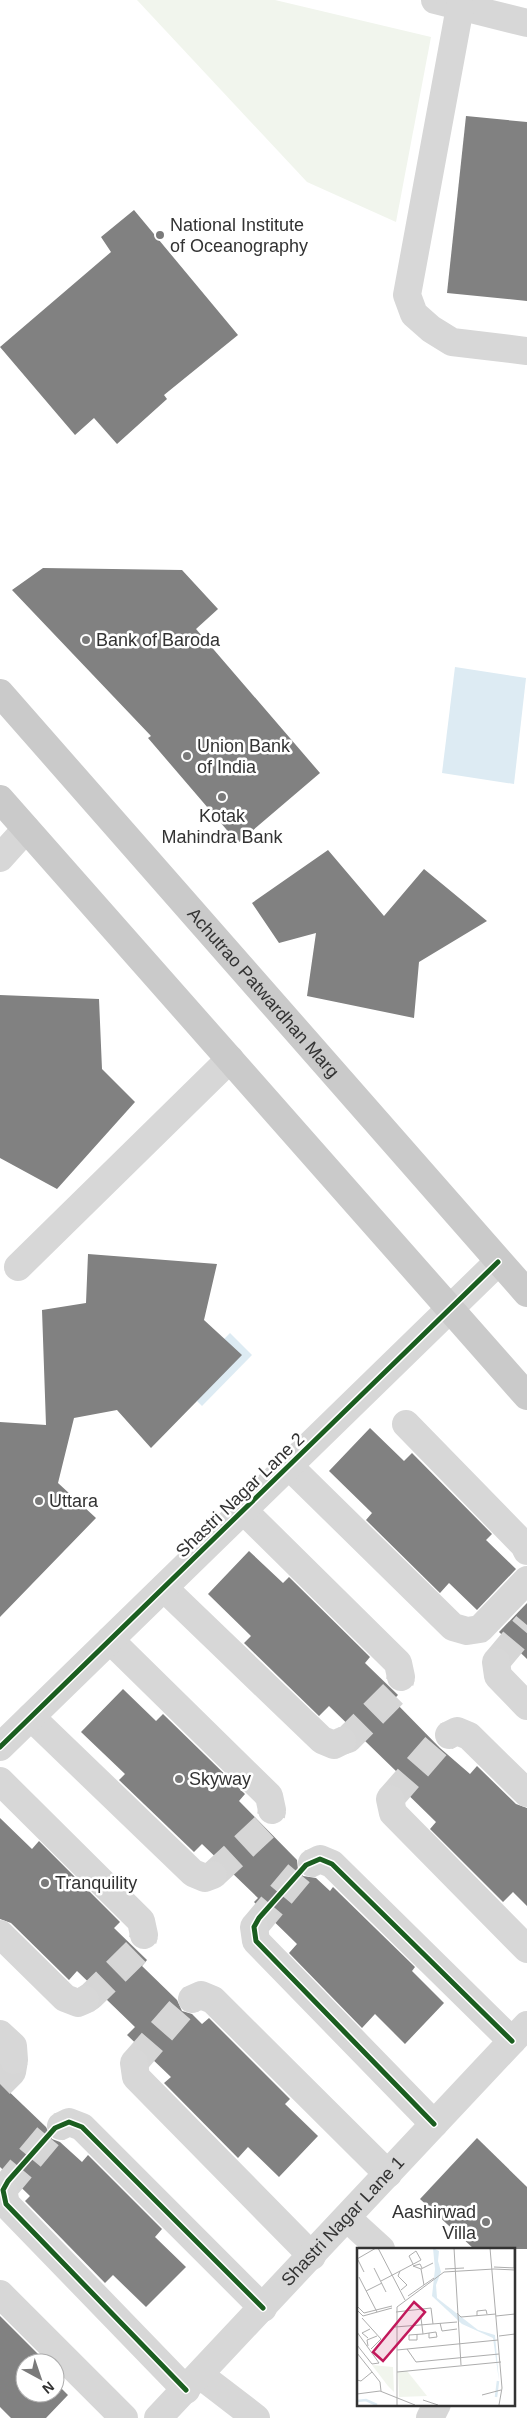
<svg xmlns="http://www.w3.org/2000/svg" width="527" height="2418" font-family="Arial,sans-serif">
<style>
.green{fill:#f1f5ed}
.water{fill:#ddebf3}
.building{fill:#818181}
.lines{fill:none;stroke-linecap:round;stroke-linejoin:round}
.minor-tunnel{stroke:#d6d6d6;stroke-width:28;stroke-dasharray:28 14;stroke-linecap:butt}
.minor{stroke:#d7d7d7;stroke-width:28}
.major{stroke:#cacaca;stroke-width:28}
.cycleway-casing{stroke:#fff;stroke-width:8}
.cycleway{stroke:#1b5e20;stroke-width:5}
.poi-dot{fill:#7a7a7a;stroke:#fff;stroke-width:2}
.labels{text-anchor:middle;stroke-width:5;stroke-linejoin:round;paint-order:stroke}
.poi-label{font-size:18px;fill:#333;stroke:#fff;text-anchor:start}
.street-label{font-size:18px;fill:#333;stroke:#fff}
.inset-river{fill:none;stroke:#ddebf3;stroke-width:2.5}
.inset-road{fill:none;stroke:#adadad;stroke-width:1}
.view{fill:#c2185b;fill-opacity:0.15;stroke:#c2185b;stroke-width:2.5}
.inset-edge{fill:none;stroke:#333;stroke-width:2.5}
</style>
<rect width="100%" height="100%" fill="#fff"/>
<polygon class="green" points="137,0 275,0 431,37 396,222 307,182"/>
<g class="water">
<polygon points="455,667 526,678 514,784 442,773"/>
<polygon points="230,1333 252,1355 202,1406 180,1384"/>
</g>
<g class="building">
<polygon points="466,116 527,122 527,301 447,293"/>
<polygon points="134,210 238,335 164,395 167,399 117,444 94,418 75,435 0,347 111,252 101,237"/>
<polygon points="43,568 182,570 218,609 196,629 320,773 238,843 148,738 151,736 12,590"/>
<polygon points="328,850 384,916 424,869 487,921 419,962 414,1018 307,996 316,933 279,943 252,903"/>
<polygon points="0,995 99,999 102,1069 135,1102 57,1189 0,1158"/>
<polygon points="88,1254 217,1264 204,1320 242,1355 151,1448 117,1410 74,1418 58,1483 96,1518 0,1617 0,1422 46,1425 42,1310 86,1303"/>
<polygon points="370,1428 404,1461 412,1453 492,1534 486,1540 516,1569 477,1610 449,1583 440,1593 366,1520 372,1513 329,1471"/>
<polygon points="249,1551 283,1583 289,1577 370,1657 365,1663 398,1695 393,1700 440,1748 470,1774 477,1766 516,1804 527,1808 527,1906 513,1892 503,1902 430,1829 436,1822 393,1780 399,1774 329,1706 319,1716 244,1643 251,1636 208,1594"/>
<polygon points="527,1603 527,1659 499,1632"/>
<polygon points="123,1689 156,1721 163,1714 245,1794 239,1801 297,1860 298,1870 303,1876 316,1878 330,1891 333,1887 415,1967 412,1971 444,2003 405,2044 375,2014 362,2028 289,1953 297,1944 254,1902 258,1898 202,1844 194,1852 119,1780 125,1774 81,1732"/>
<polygon points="0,1818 32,1849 39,1841 120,1922 114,1928 147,1960 142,1966 177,2000 182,2011 192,2014 202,2024 209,2018 290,2099 285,2104 318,2136 279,2177 248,2147 238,2158 164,2083 171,2077 127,2035 135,2027 77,1971 69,1980 11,1923 0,1919"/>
<polygon points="0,2083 46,2127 52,2139 60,2142 82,2162 88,2155 162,2229 155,2237 186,2267 146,2307 113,2275 105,2283 25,2201 30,2196 0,2167"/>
<polygon points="477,2138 527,2187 527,2249 474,2249 420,2199"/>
<polygon points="0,2316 41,2357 35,2363 25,2363 25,2393 55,2393 55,2382 68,2395 46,2418 11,2418 0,2407"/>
</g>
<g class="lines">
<g class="minor-tunnel">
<polyline points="496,1662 527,1625"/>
<polyline points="342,1741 348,1739 398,1689 401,1677"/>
<polyline points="390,1799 443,1738 449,1735"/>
<polyline points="213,1875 270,1822 272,1810"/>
<polyline points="254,1927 306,1865 312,1863"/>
<polyline points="85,2000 91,1996 141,1947 144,1935"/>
<polyline points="134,2063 187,2002 192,1999"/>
<polyline points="0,2084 12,2072 14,2060"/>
<polyline points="3,2190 55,2128 61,2126"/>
</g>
<g class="minor">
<polyline points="435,0 527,23"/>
<polyline points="460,7 407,295 414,314 431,329 452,342 527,351"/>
<polyline points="0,858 26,829"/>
<polyline points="18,1267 230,1059"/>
<polyline points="406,1424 524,1545 527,1551"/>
<polyline points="289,1466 453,1627 467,1631 480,1629 527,1580"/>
<polyline points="243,1510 398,1663 401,1677"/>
<polyline points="164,1588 322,1740 334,1745 342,1741"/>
<polyline points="110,1640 269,1796 272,1810"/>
<polyline points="496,1662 498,1676 527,1706"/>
<polyline points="31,1717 193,1873 205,1878 213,1875"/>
<polyline points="449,1735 457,1731 469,1736 527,1793"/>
<polyline points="0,1747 498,1262"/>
<polyline points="0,1781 141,1921 144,1935"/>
<polyline points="390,1799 393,1813 527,1949"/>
<polyline points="312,1863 320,1859 332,1864 512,2041"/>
<polyline points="254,1927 256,1941 434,2124"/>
<polyline points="0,1934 65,1998 78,2003 85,2000"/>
<polyline points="192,1999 201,1995 213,2000 388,2174"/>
<polyline points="0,2034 13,2046 14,2060"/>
<polyline points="134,2063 136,2077 312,2256"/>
<polyline points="61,2126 69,2122 82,2127 263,2308"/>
<polyline points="3,2190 6,2204 186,2390"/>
<polyline points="347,2218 381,2249"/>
<polyline points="0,2294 124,2418"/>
<polyline points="200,2375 256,2418"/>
<path id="s1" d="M158 2418 527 2025"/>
<polyline points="430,2418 437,2404"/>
</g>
<g class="major">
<path id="s2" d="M0 693 527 1293"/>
<polyline points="0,799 527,1396"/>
</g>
<g class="cycleway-casing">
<g id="cycleway">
<polyline points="0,1747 498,1262"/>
<polyline points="434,2124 256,1941 254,1927 259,1918 306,1865 320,1859 332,1864 512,2041"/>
<polyline points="186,2390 6,2204 3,2190 8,2181 55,2128 69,2122 82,2127 263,2308"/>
</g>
</g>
<use href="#cycleway" class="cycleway"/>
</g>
<g class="poi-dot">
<circle cx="160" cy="235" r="5"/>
<circle cx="86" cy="640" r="5"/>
<circle cx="187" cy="756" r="5"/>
<circle cx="222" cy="797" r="5"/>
<circle cx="39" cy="1501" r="5"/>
<circle cx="179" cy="1779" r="5"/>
<circle cx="45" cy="1883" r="5"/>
<circle cx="486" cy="2222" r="5"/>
</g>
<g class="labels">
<g class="poi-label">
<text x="170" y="231">National Institute<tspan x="170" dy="21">of Oceanography</tspan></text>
<text x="96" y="646">Bank of Baroda</text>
<text x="197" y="752">Union Bank<tspan x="197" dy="21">of India</tspan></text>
<text x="222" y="822" text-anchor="middle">Kotak<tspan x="222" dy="21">Mahindra Bank</tspan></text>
<text x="49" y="1507">Uttara</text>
<text x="189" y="1785">Skyway</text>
<text x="55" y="1889">Tranquility</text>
<text x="476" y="2218" text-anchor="end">Aashirwad<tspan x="476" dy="21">Villa</tspan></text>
</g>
<g class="street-label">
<text dy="6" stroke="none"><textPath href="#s2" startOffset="399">Achutrao Patwardhan Marg</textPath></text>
<text transform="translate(240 1495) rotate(-44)" y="6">Shastri Nagar Lane 2</text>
<text dy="6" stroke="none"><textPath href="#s1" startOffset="270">Shastri Nagar Lane 1</textPath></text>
</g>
</g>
<g transform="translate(357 2248)">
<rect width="158" height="158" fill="#fff"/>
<path d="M15 117 36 119 37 144 31 138ZM50 123 70 148 42 149 41 124Z" fill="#f1f5ed"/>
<path d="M76 0 82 3 81 13 84 24 79 37 80 50 121 82 138 87 142 133 136 90 105 76 75 48 78 21Z" fill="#ddebf3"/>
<path class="inset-river" d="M139 149 141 133M0 153 9 152 20 157"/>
<path class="inset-road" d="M21 0 48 52M97 0 104 117M133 0 145 140 142 157M157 0V20M0 10 7 24M0 11 19 0M137 19 158 20M17 20 29 44M64 21 56 18 63 16 65 20M88 21 107 20M137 21 158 22M43 23 41 28 50 37 44 42M2 29 20 64M24 33 45 22 64 12 59 3 52 8 56 16M67 37 64 21 76 15M9 43 25 35M51 48 77 30M0 58 7 65 35 58M0 62 6 68 35 60M39 64 74 60 76 76M100 65 104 69 139 66M120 68V63L129 62 130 66M139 68 158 66M5 70 24 91 14 101M64 70 66 86M83 75 85 83 100 81M38 79 100 74M0 84 22 115 15 116 0 97M60 86V92H52V87L66 86 72 85 79 84 80 89 72 90V85M142 88 158 86M11 90 5 85 13 81M11 98 10 92 20 88M50 101 59 114 142 106M40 102 141 92M0 105 23 134 24 143M40 124 144 114M0 132 4 133 15 124M0 146 23 143 58 157M125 147 144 142M66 152 81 157M40 157V59L87 24 137 21"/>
<path class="view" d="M57 54 68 64 26 113 16 104Z"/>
<rect width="158" height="158" class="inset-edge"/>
</g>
<g transform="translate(40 2378) rotate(140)"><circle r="24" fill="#ffffff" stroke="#adadad"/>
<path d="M0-4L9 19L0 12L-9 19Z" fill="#7a7a7a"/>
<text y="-8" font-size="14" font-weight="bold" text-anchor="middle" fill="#333333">N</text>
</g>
</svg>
